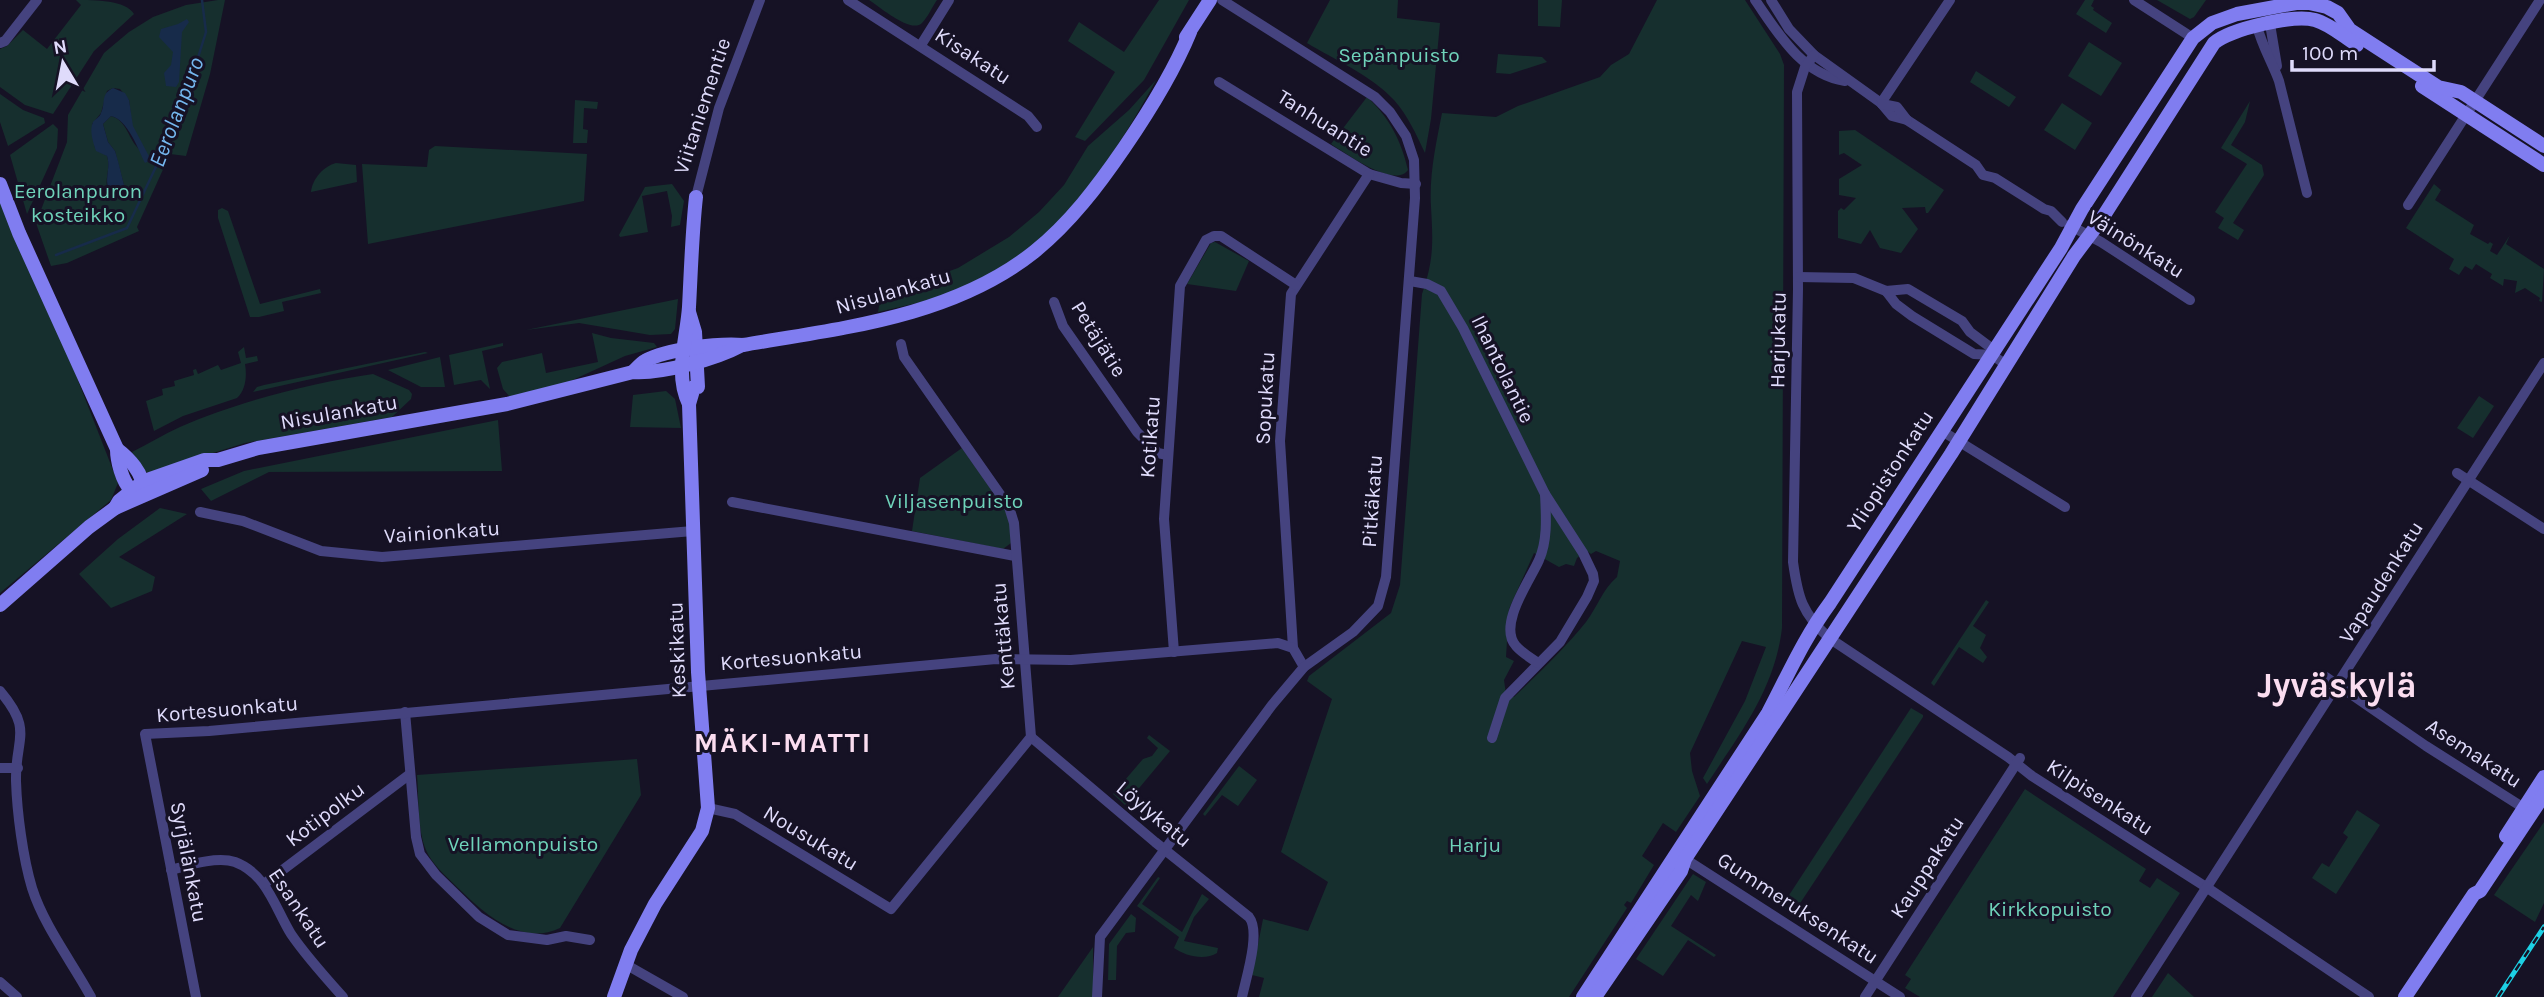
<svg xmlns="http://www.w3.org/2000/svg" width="2544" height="997" font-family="Karla,sans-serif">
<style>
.green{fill:#162f2e;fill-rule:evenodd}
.water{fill:#172b4a}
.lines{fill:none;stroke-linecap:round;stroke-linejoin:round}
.stream{stroke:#172b4a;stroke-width:2.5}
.street{stroke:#45437f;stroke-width:10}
.secondary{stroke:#807df0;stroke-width:14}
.rail-casing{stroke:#1dd1e5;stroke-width:5}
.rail{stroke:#161225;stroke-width:2.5;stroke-dasharray:8;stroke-linecap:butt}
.labels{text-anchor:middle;stroke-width:6;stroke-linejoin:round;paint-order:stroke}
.park-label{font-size:21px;fill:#6fd3ba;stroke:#161225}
.street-label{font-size:21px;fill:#dfdbfb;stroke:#161225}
.water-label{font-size:23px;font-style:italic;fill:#75b7ef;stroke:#161225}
.district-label{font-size:28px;font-weight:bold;letter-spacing:2px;fill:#fbddf0;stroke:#161225}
.town-label{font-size:35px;font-weight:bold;fill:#fbddf0;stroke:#161225}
</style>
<rect width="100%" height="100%" fill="#161225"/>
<g class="green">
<path d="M76 0C95 0 126 0 134 14L94 51 53 114 25 105 0 87V49L7 46 23 30 47 49 81 5Z"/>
<path d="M218 0H225L210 74 186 156 170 154 137 227 139 231 67 263 51 266 36 223 67 142 68 115 104 53 129 32 153 17 186 5ZM113 88 120 89 129 100 132 126 150 160C146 156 141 152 137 147 128 137 126 120 111 116L103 124 108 142 115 151 124 185 107 188C105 176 111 168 107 156L95 148 92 124 101 113 107 91Z"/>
<path d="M869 0H937C932 7 928 17 922 23 911 34 880 7 869 0Z"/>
<polygon points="1159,0 1189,0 1144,80 1085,141 1075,137 1115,72 1068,41 1079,22 1124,52"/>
<path d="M1330 0H1398L1397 18 1440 23 1431 119 1425 153C1416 134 1408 116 1394 100 1371 75 1335 60 1307 43Z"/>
<polygon points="1538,0 1562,0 1560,27 1538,26"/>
<path d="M1657 0H1745L1780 54 1784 65 1782 628C1775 689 1739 735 1707 784L1703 778 1745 701 1766 647 1742 641 1690 753 1692 771 1700 796 1676 832 1663 823 1642 856 1654 865 1631 903 1627 901 1624 905 1627 908 1569 997H1259L1264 978 1252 975 1263 919 1308 931 1328 882 1281 852 1332 699 1307 681 1309 676 1391 613 1400 585 1422 294C1434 259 1433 243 1431 207 1429 175 1436 144 1442 113L1496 117 1518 106 1600 77 1611 65 1629 54ZM1587 551 1591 554 1596 551 1620 561 1617 577C1602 590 1598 606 1586 622 1564 649 1539 673 1514 697L1506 694 1504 680 1514 661 1506 657 1509 609 1534 553 1559 567 1566 564 1574 566 1577 558Z"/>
<polygon points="2085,0 2094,0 2091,6 2094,8 2093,10 2112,23 2106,33 2076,14"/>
<polygon points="2157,0 2206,0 2194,17 2190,19"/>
<polygon points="2089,42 2122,63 2101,96 2068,76"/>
<polygon points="1498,54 1542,57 1547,62 1510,74 1496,73"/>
<polygon points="1976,71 2016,97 2009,107 1970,82"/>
<path d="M1156 80C1127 134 1091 190 1047 233 1022 257 987 277 956 291 931 301 904 306 878 312L880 300 896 290 958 268 1009 237 1039 212 1064 185 1088 146 1129 110Z"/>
<polygon points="0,94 23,110 44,118 45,123 8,146 0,122"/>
<path d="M1367 97C1389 117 1401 140 1408 170 1395 189 1347 154 1331 144Z"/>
<polygon points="575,100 598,102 597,109 584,108 583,129 588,130 587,143 573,143"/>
<polygon points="2250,101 2245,122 2231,145 2262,165 2264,175 2233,223 2244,230 2238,240 2218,228 2224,218 2215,212 2247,164 2221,148"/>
<polygon points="2062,103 2092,123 2075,150 2044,130"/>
<polygon points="53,124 58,129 57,148 27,214 10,155"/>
<polygon points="1855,130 1944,190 1928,213 1926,213 1925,207 1902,208 1918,229 1901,253 1880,248 1870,230 1861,244 1838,238 1838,211 1841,208 1844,210 1856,198 1839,195 1839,179 1862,165 1844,153 1839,155 1839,131"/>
<polygon points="435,146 587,154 584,201 368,244 362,164 427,167 429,150"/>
<path d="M336 163 356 165 357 182 311 192C312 179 324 166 336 163Z"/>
<polygon points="672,184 684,201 680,225 671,227 672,216 667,191 642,196 648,232 620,237 619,235 645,187"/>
<polygon points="2434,184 2441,190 2435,200 2474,225 2470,234 2488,244 2490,242 2493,244 2490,251 2497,255 2510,235 2506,244 2544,269 2542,302 2539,301 2540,298 2525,288 2515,293 2517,281 2504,279 2503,286 2490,278 2492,274 2476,264 2472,270 2465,266 2459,275 2449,269 2454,259 2406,228"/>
<polygon points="0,202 65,347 118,483 111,500 0,593"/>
<polygon points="222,208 228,211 260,304 320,289 321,293 282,302 284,311 259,317 250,317 218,218 218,210"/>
<polygon points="1215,242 1249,261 1236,291 1187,284 1211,243"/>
<polygon points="678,299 675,329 671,334 650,335 579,323 526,330"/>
<polygon points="592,333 611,338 654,343 657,347 625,356 564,384 510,397 503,389 497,368 502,362 542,353 546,373 598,362"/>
<polygon points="503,343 503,346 482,351 490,389 481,380 454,385 449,355"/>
<path d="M244 347 246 358 257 356 258 361 245 364C247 375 246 390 237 398L183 416 154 431 146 401 163 395 162 389 175 386 174 381 194 375 193 370 196 369 198 374 218 365 221 370 241 363 238 352Z"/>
<polygon points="425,352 428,353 253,392 257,387 264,385"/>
<polygon points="440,357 445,387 421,387 388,370"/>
<path d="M373 374 409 390 412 394 411 399 392 417 245 443 149 473 143 471 132 452C148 444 164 434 180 427 237 402 311 383 373 374Z"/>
<polygon points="666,391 675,399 681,428 630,427 633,395"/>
<polygon points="2479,396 2494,406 2473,438 2457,428"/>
<polygon points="498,420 502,471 269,472 211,501 201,489 244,471"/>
<polygon points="962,448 1005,509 1010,524 1011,543 1003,549 912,531 920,478"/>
<polygon points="160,508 187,514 119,557 155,577 152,591 111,608 79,574 118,539"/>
<polygon points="1986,600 1989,602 1973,626 1986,635 1980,648 1987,657 1983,663 1959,647 1934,686 1931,683"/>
<polygon points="1911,708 1923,715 1923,717 1793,914 1782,906"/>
<polygon points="1149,735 1170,751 1125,805 1113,794 1143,759 1152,756 1158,748 1147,738"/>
<path d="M637 759 641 795 560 928C520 947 484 913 457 887 446 876 432 864 426 850 417 828 419 798 417 775Z"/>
<polygon points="1239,766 1257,780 1238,806 1222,795 1205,816 1203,814"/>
<polygon points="2025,789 2146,869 2139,881 2150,888 2157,878 2180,893 2113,997 1920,997 1905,988 1911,979 1905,975"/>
<polygon points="2357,810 2380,825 2336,894 2312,878 2322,863 2329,867 2348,837 2343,833"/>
<polygon points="2544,822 2544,903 2535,922 2494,895"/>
<polygon points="1693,874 1706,882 1698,901 1691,895 1671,926 1716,955 1714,957 1688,940 1663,976 1636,959"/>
<path d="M1158 877 1160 878 1142 904 1182 932 1202 894 1209 899 1194 917 1184 941 1218 948 1217 953C1205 961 1185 956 1174 948L1179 937 1137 906Z"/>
<polygon points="1131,914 1136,918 1135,932 1126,933 1117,946 1116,980 1108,980 1109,944"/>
<polygon points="1093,947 1093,997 1058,997"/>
<polygon points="2168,973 2194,997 2152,997"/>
</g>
<g class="water">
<polygon points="187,19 189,22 182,32 179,82 176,87 166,86 164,73 171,65 173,52 159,37 161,29 178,24"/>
<path d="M113 88 125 93 129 100 133 126 151 160 145 163C138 149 128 120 111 116L103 124 108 142 115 151 118 161 124 185 123 190 115 196C100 184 112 171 107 156L96 151C93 142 89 130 93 122 95 119 100 117 101 113 106 103 100 94 113 88Z"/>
</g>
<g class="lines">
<polyline class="stream" points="56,255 127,228 179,118 206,32 202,0"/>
<g class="street">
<polyline points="848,0 1028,116 1037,127"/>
<path d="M1755 0C1778 33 1801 74 1845 81"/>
<polyline points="1771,0 1789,29 1814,55 1881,103 1892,116 1907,120 1976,165 1983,175 1995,178 2044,209 2051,211 2062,222"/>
<polyline points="2134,0 2193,38"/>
<polyline points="2270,24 2277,66"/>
<path d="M2257 26C2262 46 2272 62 2279 81L2307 193"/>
<polyline points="0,43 5,41 37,0"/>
<polyline points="921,45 949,0"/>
<path d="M1814 55 1805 67 1797 92 1798 289 1793 562C1798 598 1802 613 1829 638L2008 757 2032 776 2206 887 2369 997"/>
<polyline points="1219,82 1369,174 1401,183 1416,184"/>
<polyline points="1881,103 1950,0"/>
<polyline points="1882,104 1897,107 1907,120"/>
<polyline points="696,197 719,108 760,0"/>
<polyline points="2408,205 2540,0"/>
<polyline points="2069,225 2101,242 2190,300"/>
<polyline points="1798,277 1854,278 1886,291 1908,289 1962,321 1970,332 1990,347 1992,355"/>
<polyline points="1410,281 1427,284 1441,291 1463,328 1545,494 1583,553 1593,574 1594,581 1587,597 1560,642 1505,698 1492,738"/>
<polyline points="1886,291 1896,304 1912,316 1974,354 1992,355 2005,364"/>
<polyline points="1054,302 1063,326 1137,432 1158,453 1167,455"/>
<polyline points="1942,431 2065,507"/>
<polyline points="2457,473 2544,529"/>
<polyline points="732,502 1015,556"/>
<polyline points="200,512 243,521 321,551 382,557 693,531"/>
<polyline points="1293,648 1280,441 1291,294 1369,174"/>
<polyline points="1174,652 1164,519 1180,286 1206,240 1214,236 1221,236 1296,285"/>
<path d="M1538 663C1531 658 1522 653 1516 646 1497 625 1531 579 1539 560 1548 540 1546 515 1545 494"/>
<polyline points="2326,677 2426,746 2527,810"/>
<path d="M0 691C34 731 15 738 16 781 17 813 23 858 32 888 44 926 72 962 91 997"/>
<polyline points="405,712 416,837 420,854 436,875 479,917 508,935 547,940 566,936 590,940"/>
<path d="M1031 737 1155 842 1249 917C1261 932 1246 978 1242 997"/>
<polyline points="0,768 18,768"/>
<polyline points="708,808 735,814 891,909 1031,737 1014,523 1009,507 904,357 901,344"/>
<polyline points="1682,857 1900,997"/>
<path d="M171 870C189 865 217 856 235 862 267 874 275 908 291 934 306 956 325 977 343 997"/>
<polyline points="264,884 410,774"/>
<polyline points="625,964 683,997"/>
<polyline points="0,982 17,997"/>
<polyline points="196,997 145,734 209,731 996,659 1071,660 1278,643 1293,648 1304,667"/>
<polyline points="1097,997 1100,937 1272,705 1304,667 1353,632 1378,606 1386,577 1415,198 1414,160 1406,136 1390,112 1375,97 1222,0"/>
<polyline points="1865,997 2020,758"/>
<polyline points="2136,997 2544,363"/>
</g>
<g class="secondary">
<polyline points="1186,37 1210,0"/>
<polyline points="2422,86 2544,165"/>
<path d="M0 184 19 233 117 449C117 461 122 481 131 490 134 493 139 494 142 495"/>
<polyline points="689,312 695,332 698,387 694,387 689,404"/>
<path d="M633 372C637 368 641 363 645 361 667 349 718 343 743 345 842 328 952 317 1034 252 1070 223 1098 186 1124 148 1148 113 1174 71 1190 32"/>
<path d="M117 449C129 458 144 474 143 490"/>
<path d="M115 508 119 501 144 481 204 460H218L258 448 507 404 633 372C662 374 716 359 742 345"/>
<polyline points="0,605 89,527 115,508 202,470"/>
<polyline points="2506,836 2544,777"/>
<path d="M614 997 631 950 655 904 702 831 708 808 698 672 689 404C674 374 687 338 689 307 691 270 692 233 696 197"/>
<path d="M1583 997 1768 713C1788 675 1804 638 1830 603L2061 248 2082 209 2193 38 2212 23 2237 14 2296 3H2309L2327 7 2338 13 2350 30 2438 87 2461 92 2544 146"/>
<path d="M1595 997 1681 871 1685 859 1951 454 2074 256 2101 220 2214 43C2230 29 2294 14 2315 20 2330 24 2344 37 2357 45"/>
<polyline points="2405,997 2474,894 2480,891 2544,795"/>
</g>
<g class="rail-casing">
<polyline id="rail" points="2498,997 2544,927"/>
</g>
<use href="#rail" class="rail"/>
</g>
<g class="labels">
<g class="park-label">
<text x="1399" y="62">Sepänpuisto</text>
<text x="78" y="198">Eerolanpuron<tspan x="78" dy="24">kosteikko</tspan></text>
<text x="954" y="508">Viljasenpuisto</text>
<text x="523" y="851">Vellamonpuisto</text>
<text x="1475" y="852">Harju</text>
<text x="2050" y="916">Kirkkopuisto</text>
</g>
<g class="street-label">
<text transform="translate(973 56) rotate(33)" y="7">Kisakatu</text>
<text transform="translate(702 106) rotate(-72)" y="7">Viitaniementie</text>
<text transform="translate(1325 123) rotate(32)" y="7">Tanhuantie</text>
<text transform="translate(2136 244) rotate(32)" y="7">Väinönkatu</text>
<text transform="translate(893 291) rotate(-16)" y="7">Nisulankatu</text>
<text transform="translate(1099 339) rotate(58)" y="7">Petäjätie</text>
<text transform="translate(1778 340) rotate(-89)" y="7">Harjukatu</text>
<text transform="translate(1503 369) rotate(64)" y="7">Ihantolantie</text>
<text transform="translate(1265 398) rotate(-87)" y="7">Sopukatu</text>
<text transform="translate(339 412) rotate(-10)" y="7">Nisulankatu</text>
<text transform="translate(1150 437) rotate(-86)" y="7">Kotikatu</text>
<text transform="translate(1890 471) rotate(-57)" y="7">Yliopistonkatu</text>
<text transform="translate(1372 501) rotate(-86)" y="7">Pitkäkatu</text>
<text transform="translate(442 532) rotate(-4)" y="7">Vainionkatu</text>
<text transform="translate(2381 582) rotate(-58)" y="7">Vapaudenkatu</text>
<text transform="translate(1003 636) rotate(-95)" y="7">Kenttäkatu</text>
<text transform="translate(677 650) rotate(-92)" y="7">Keskikatu</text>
<text transform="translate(791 657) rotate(-5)" y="7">Kortesuonkatu</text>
<text transform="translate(227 709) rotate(-5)" y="7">Kortesuonkatu</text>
<text transform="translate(2474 753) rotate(33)" y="7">Asemakatu</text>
<text transform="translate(2100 797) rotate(33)" y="7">Kilpisenkatu</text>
<text transform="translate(325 814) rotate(-37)" y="7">Kotipolku</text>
<text transform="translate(1154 814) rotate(40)" y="7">Löylykatu</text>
<text transform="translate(811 838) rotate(31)" y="7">Nousukatu</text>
<text transform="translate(189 862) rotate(79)" y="7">Syrjälänkatu</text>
<text transform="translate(1927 867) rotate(-57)" y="7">Kauppakatu</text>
<text transform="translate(299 908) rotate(56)" y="7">Esankatu</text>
<text transform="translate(1798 908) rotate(33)" y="7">Gummeruksenkatu</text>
</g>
<g class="water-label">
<text transform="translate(176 112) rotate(-69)" y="8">Eerolanpuro</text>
</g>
<g class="district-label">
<text x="783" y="752">MÄKI-MATTI</text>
</g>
<g class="town-label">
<text x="2337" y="697">Jyväskylä</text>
</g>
</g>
<g transform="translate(63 63) rotate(350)" stroke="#161225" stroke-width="5" paint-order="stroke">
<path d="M0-5L12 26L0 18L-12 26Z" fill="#dfdbfb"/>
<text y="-10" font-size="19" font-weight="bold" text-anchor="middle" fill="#dfdbfb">N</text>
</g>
<path d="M2292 60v10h142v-10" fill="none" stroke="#dfdbfb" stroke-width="3.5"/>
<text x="2302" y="60" font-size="21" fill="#dfdbfb" stroke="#161225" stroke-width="5" paint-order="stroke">100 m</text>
</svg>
